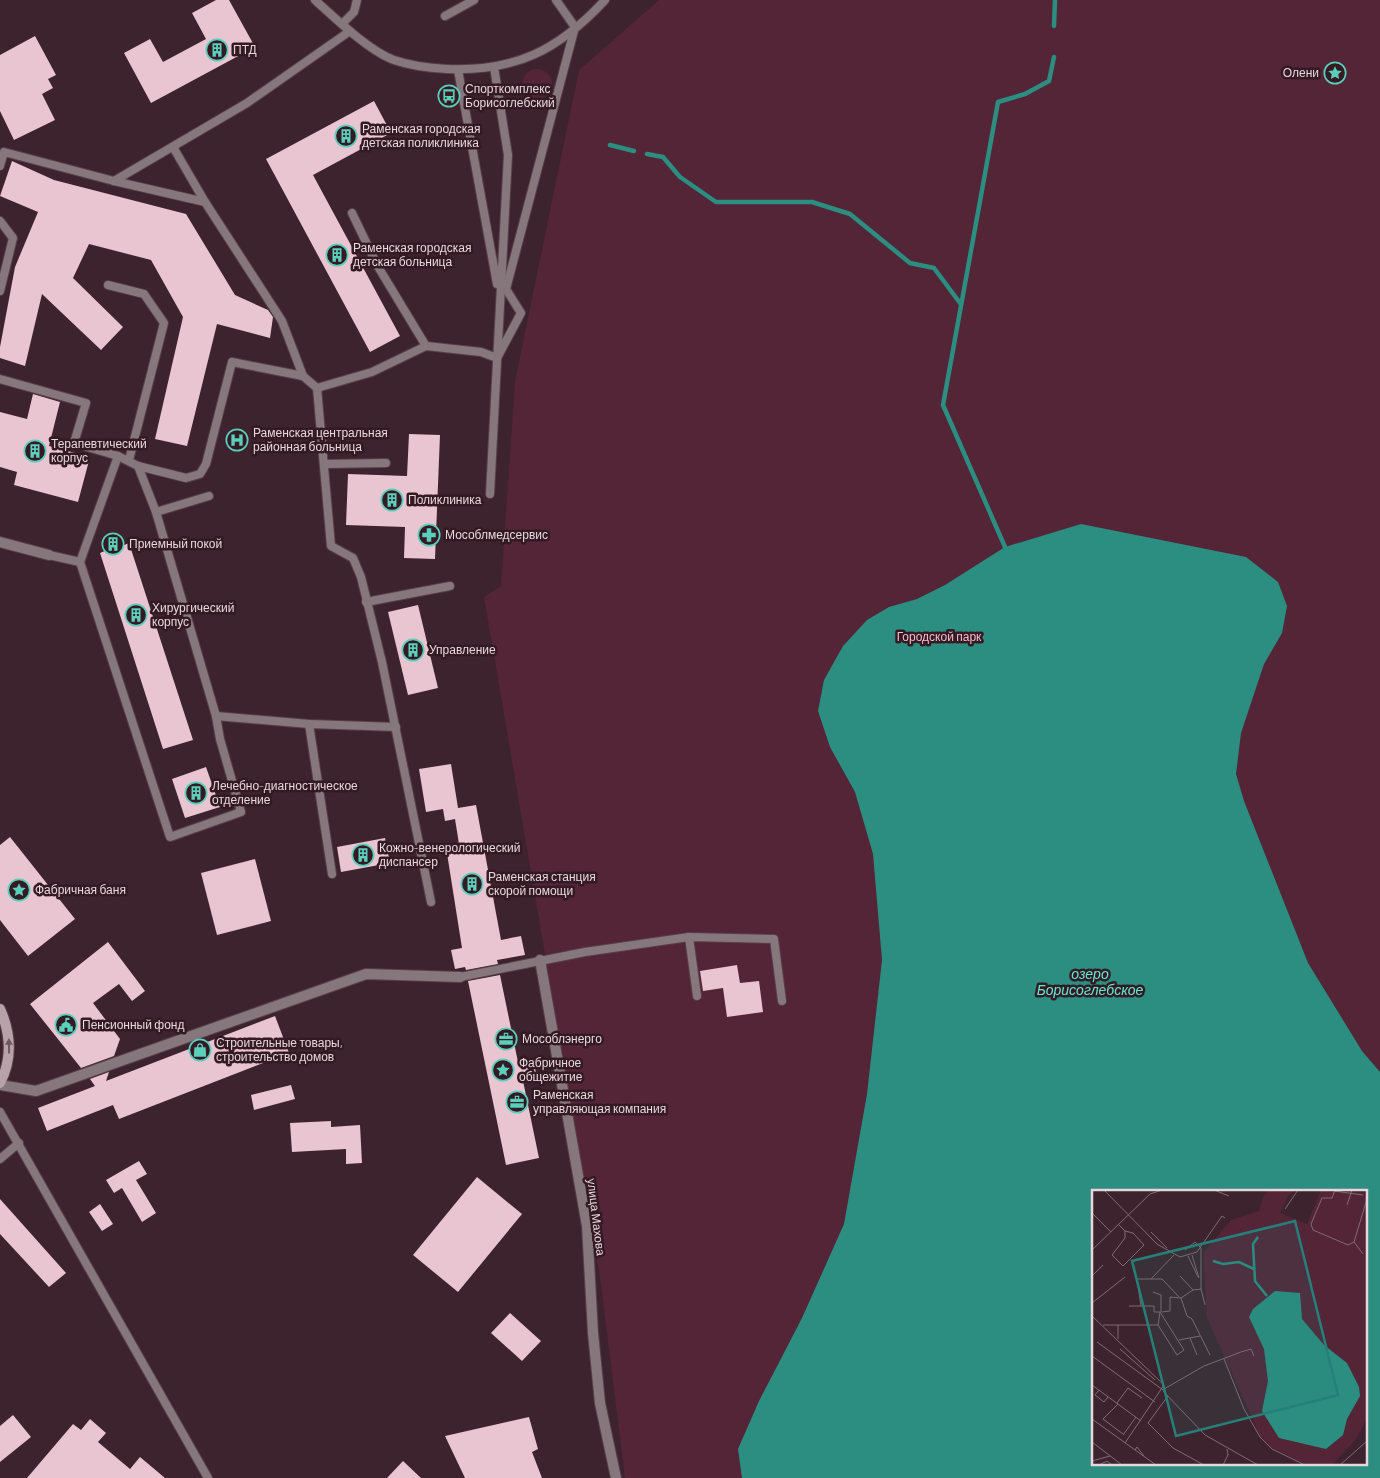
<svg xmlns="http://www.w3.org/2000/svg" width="1380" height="1478" font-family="Barlow,sans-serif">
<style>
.green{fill:#542437;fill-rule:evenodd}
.water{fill:#2b8e80;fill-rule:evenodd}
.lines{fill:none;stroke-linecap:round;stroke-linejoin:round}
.stream{stroke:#2b8e80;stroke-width:4.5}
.building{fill:#e8c5d0}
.lane-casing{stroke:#584049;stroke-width:10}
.street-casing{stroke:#584049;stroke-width:12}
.secondary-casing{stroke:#584049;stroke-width:12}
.lane{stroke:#86777c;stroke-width:8}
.street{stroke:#86777c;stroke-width:10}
.secondary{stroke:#b8a2a9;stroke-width:10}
.oneway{fill:#6f575f}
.labels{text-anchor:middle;stroke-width:5;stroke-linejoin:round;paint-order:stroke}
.poi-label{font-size:12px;fill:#e7d6db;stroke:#331a23;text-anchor:start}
.park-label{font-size:12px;fill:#f7bbd0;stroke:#331a23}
.street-label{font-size:12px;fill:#e7d6db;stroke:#331a23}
.water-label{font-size:14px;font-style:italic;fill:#63ebd6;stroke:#331a23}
.inset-river{fill:none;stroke:#2b8e80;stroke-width:2.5}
.inset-road{fill:none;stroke:#816b73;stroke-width:1}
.view{fill:#258079;fill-opacity:0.15;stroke:#258079;stroke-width:2.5}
.inset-edge{fill:none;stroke:#e7d6db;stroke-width:2.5}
</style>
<rect width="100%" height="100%" fill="#3d232d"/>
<g class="green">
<path d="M659 0H1380V1478H625L600 1277 484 597 501 586 515 381 579 70ZM1094 1192H1366V1464H1094Z"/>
<circle cx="537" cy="84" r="15"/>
</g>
<path class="water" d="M1081 524 1246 557 1278 582 1287 606 1282 633 1264 664 1241 733 1236 774 1244 801 1308 963 1362 1051 1380 1072V1478H742L738 1449 759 1401 802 1318 844 1224 867 1094 882 960 873 854 855 792 830 747 818 711 824 680 843 646 867 620 889 607 917 599 945 585 1005 547ZM1094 1192H1366V1464H1094Z"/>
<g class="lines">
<g class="stream">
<polyline points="1054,26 1055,0"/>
<polyline points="610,145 634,151"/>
<polyline points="647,154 663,157 680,177 716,202 812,202 850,214 910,263 934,268 960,303"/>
<polyline points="1005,547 943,405 998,102 1025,94 1049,81 1054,57"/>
</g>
</g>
<g class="building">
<polygon points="216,0 229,0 255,47 151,103 124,53 150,39 163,62 206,39 192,13"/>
<polygon points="35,36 56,75 48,79 53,88 42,94 55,120 14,140 0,111 0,55"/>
<polygon points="374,101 391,133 313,175 400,336 370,352 266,159"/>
<polygon points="12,161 54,180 186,214 235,295 268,310 273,317 270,338 217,324 187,446 155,439 183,317 151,260 89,244 73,278 123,327 101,350 42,294 25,366 0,358 0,347 15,267 38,212 0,196"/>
<polygon points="33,394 60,402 49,446 90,457 78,502 14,485 17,472 0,467 0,412 27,419"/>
<polygon points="409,434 440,435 435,559 404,558 405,527 346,525 348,474 407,476"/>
<polygon points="120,538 122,546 129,543 193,740 163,749 100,553 107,550 105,543"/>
<polygon points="418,605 438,688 408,695 388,612"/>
<polygon points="451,764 458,808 476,805 501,940 521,936 525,955 497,960 498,964 466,970 465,967 455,969 451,950 462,948 446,847 459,844 455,819 445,821 443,809 426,812 419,769"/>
<polygon points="206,767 220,807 185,818 172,779"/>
<polygon points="10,837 75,919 28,956 0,920 0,845"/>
<polygon points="385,838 390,863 341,872 337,847"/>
<polygon points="255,859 271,921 217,935 201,873"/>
<polygon points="108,942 145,991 132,1001 119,984 93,1003 120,1039 114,1056 81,1068 30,1004"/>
<polygon points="737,965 740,983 759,981 763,1012 727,1017 723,988 703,991 700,971"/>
<polygon points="500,975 518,1062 533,1058 536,1073 522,1076 539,1158 506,1165 468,981"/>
<polygon points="275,1016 289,1053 119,1119 113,1105 47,1131 38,1108 95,1086 90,1079 109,1072 106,1081"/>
<polygon points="291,1085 295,1099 254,1110 251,1095"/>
<polygon points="331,1121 331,1127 360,1125 362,1163 346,1164 346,1149 292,1152 290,1123"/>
<polygon points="139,1161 147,1174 136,1180 156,1213 142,1222 122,1188 114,1193 106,1180"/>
<polygon points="477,1177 522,1214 458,1292 413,1255"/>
<polygon points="0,1199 66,1273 49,1287 0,1234"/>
<polygon points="100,1204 113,1224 102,1231 89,1212"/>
<polygon points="510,1313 541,1341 522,1361 491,1333"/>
<polygon points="13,1415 31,1437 0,1462 0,1426"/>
<polygon points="529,1417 538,1449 532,1452 542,1478 465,1478 445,1436"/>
<polygon points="90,1419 106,1433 98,1442 130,1469 140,1457 165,1478 27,1478 73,1424 81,1430"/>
<polygon points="403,1461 421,1478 387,1478"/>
</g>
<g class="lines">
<g class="lane-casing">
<g id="lane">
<path d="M315 0C335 18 369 51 394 60 411 66 429 68 447 69 515 72 559 50 605 0"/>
<polyline points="445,16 474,0"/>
<polyline points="342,24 354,12 357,0"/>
<polyline points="458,70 497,284"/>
<polyline points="173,147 205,202"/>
<polyline points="0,166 4,152 114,181 205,202 282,321 303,376"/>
<polyline points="114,181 247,103 350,31"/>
<polyline points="352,213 377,265 426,346"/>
<polyline points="0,221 13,238 0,291"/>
<polyline points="108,285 144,294 164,323 129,460"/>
<polyline points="0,379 86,403 74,443 118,456 80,562 49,555"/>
<polyline points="317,388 331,546 353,558 361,577 382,662 431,902"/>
<polyline points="325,464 386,463"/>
<polyline points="138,466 186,478 200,474 206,464 232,362 303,376 317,388 372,372 426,346 481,352 497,358 521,313 506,289 575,27 556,0"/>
<polyline points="490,494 508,155 494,67"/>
<polyline points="156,512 209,496"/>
<polyline points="80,562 170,837 241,812 220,739 216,716 156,512 138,466 118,456"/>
<polyline points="366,602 450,586"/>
<polyline points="216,716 309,724 396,727"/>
<polyline points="309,724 332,874"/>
<polyline points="689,937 697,996"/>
<polyline points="460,977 585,952 689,937 774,939 782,1001"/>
<polyline points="0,1112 208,1478"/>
<polyline points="0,1159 19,1143"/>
</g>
</g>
<g class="street-casing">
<g id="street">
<polyline points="0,542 49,555"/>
<polyline points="540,960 587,1226 593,1333 600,1403 616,1478"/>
<polyline points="0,1085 36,1091 366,974 460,977"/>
</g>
</g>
<g class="secondary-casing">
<path id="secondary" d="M0 1009C11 1034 13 1058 0 1083"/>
</g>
<use href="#lane" class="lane"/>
<use href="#street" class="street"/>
<use href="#secondary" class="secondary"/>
</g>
<defs><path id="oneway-solid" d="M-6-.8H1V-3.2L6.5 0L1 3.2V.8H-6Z" transform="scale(1.25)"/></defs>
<use class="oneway" href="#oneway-solid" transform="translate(9 1046) rotate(-91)"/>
<defs>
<g id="building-ring" transform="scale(1.125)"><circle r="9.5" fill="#331a23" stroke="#5bcebc" stroke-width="1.5"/><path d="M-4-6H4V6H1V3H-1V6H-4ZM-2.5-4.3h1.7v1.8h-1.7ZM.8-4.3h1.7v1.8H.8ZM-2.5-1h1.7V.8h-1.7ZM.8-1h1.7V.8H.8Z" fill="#5bcebc"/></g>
<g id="sight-ring" transform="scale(1.125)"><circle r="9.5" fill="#331a23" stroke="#5bcebc" stroke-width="1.5"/><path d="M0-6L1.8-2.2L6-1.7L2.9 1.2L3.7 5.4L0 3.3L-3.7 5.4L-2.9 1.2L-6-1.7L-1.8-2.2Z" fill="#5bcebc"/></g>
<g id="bus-ring" transform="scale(1.125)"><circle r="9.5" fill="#331a23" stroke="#5bcebc" stroke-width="1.5"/><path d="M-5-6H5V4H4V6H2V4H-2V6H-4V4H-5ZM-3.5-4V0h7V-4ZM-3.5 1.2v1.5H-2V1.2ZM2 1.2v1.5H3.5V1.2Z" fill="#5bcebc"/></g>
<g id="hospital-ring" transform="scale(1.125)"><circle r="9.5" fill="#331a23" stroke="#5bcebc" stroke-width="1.5"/><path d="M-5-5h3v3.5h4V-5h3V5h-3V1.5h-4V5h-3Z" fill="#5bcebc"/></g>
<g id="pharmacy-ring" transform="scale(1.125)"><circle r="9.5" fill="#331a23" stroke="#5bcebc" stroke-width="1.5"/><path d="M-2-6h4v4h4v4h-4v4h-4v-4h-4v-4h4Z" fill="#5bcebc"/></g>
<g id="civic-ring" transform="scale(1.125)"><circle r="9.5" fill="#331a23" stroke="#5bcebc" stroke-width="1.5"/><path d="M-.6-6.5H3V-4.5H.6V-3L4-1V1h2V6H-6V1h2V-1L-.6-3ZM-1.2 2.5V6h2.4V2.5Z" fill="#5bcebc"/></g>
<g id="office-ring" transform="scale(1.125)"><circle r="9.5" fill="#331a23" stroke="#5bcebc" stroke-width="1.5"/><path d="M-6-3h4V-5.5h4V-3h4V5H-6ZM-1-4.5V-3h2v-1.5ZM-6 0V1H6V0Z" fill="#5bcebc"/></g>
<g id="shop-ring" transform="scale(1.125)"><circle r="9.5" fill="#331a23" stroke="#5bcebc" stroke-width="1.5"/><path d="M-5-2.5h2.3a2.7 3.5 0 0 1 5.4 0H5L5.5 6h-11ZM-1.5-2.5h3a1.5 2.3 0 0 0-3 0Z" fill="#5bcebc"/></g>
</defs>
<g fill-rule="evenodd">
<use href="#building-ring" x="217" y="50"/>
<use href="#sight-ring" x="1335" y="73"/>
<use href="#bus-ring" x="449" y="96"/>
<use href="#building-ring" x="346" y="136"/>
<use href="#building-ring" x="337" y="255"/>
<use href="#hospital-ring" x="237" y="440"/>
<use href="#building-ring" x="35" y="451"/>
<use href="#building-ring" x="392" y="500"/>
<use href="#pharmacy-ring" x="429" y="535"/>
<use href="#building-ring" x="113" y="544"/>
<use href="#building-ring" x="136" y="615"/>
<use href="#building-ring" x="413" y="650"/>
<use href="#building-ring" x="196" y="793"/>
<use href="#building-ring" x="363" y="855"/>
<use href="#building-ring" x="472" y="884"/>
<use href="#sight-ring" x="19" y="890"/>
<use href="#civic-ring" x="66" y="1025"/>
<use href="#office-ring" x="506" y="1039"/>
<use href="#shop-ring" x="200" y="1050"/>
<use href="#sight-ring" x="503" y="1070"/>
<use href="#office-ring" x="517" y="1102"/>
</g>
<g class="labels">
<g class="poi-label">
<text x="233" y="54">ПТД</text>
<text x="1319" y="77" text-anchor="end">Олени</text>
<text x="465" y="93">Спорткомплекс<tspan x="465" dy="14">Борисоглебский</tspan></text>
<text x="362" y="133">Раменская городская<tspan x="362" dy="14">детская поликлиника</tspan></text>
<text x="353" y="252">Раменская городская<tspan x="353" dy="14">детская больница</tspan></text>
<text x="253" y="437">Раменская центральная<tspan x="253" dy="14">районная больница</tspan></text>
<text x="51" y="448">Терапевтический<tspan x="51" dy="14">корпус</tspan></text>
<text x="408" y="504">Поликлиника</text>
<text x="445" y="539">Мособлмедсервис</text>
<text x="129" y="548">Приемный покой</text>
<text x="152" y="612">Хирургический<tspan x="152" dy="14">корпус</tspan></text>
<text x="429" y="654">Управление</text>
<text x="212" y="790">Лечебно-диагностическое<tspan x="212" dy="14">отделение</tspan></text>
<text x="379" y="852">Кожно-венерологический<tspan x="379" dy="14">диспансер</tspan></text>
<text x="488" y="881">Раменская станция<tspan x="488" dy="14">скорой помощи</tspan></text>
<text x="35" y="894">Фабричная баня</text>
<text x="82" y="1029">Пенсионный фонд</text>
<text x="522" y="1043">Мособлэнерго</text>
<text x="216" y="1047">Строительные товары,<tspan x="216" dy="14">строительство домов</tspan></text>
<text x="519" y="1067">Фабричное<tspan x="519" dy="14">общежитие</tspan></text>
<text x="533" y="1099">Раменская<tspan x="533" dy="14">управляющая компания</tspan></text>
</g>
<g class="park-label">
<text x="939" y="641">Городской парк</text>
</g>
<g class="street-label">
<text transform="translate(596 1217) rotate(83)" y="4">улица Махова</text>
</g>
<g class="water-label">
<text x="1090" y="979">озеро<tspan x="1090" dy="16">Борисоглебское</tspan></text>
</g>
</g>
<g transform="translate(1092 1190)">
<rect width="275" height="275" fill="#3d232d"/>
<path d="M177 0H204L196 6 188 23 215 34 229 0 273 3 275 9V228L265 248 240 275H215L179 257 168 246 115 128 111 63 139 30 167 21 171 7Z" fill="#542437"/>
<path d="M183 101 208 103 210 129 232 155 255 173 267 197 268 206 255 229 251 245 234 259 187 248 170 221 176 191 172 159 157 127 161 119Z" fill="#2b8e80"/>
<path class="inset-river" d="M166 47 161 54 163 91 175 106M121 71 131 74 147 72 162 79"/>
<path class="inset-road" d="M12 0 65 54 88 67 105 62 130 26 133 28M122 0 137 6M243 0 240 8H230L219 34 221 40 256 55 262 52 275 9M242 1 271 5M255 15 260 0M193 19 206 0M0 23 19 42M27 35 33 41V48L20 65 31 76 52 55 41 43 33 41M59 42 75 58M262 52 271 64M0 60 58 4 70 0M100 65 107 88M96 66 106 87M0 86 11 75M88 86 101 100M59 89 82 65M109 99 113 115M61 102 69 105V122M89 108 95 126 100 129 118 165M0 113 33 87M49 116 45 89H70L87 107M70 122 78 121V107L89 108 101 100 109 99V58L103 52 93 60M0 126 72 195 33 253M11 135H26V149M26 135H66L68 122H62V116H37M66 135 85 165 92 160 68 122M98 148 105 165M87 150 108 146M5 152 71 200M28 159 63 190M0 166 63 212M132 169 152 219 168 247 180 259 213 275M0 195 49 231M72 199 112 176 149 162 159 159 162 166M7 200 3 205 12 212 16 207M71 201 113 245 166 275M76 206 56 233 81 258 112 275M25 213 36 198 50 208M26 214 11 229 31 244M0 229 64 275M31 245 44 227M0 252 30 275M43 260 45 257 52 266M0 271 18 266M7 275 15 271 20 275M131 275 136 265 135 259M248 275 275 251"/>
<path class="view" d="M203 31 246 205 84 246 40 71Z"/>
<rect width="275" height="275" class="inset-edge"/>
</g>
</svg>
